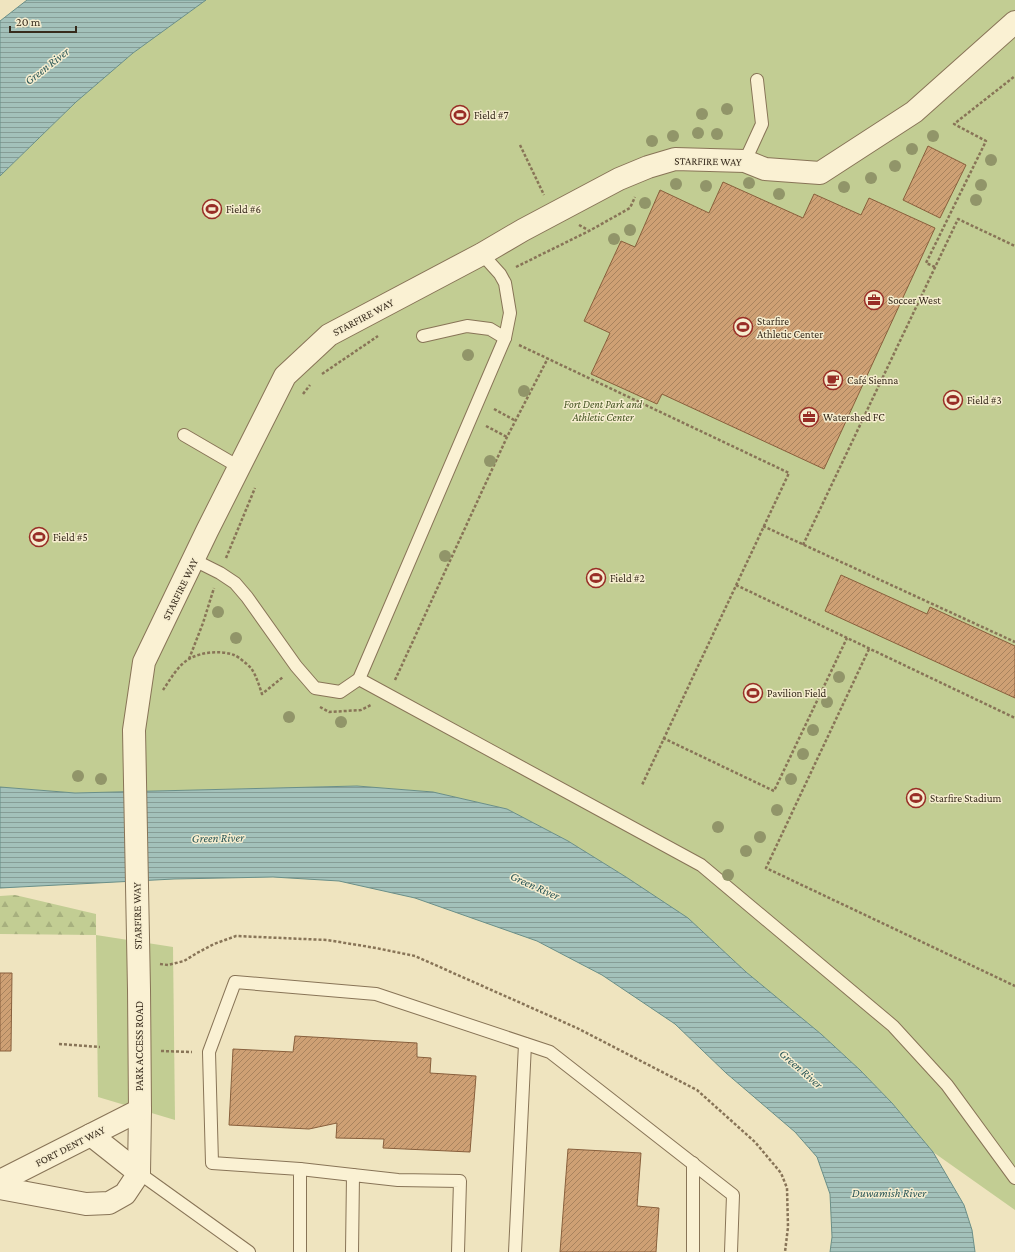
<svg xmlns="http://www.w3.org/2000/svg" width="1015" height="1252" font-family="'Crimson Pro',serif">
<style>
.green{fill:#c2cd93}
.forest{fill:url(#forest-firs)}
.water{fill:url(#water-rules);stroke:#6a8f88}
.building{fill:url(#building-hatch);stroke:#885f3c}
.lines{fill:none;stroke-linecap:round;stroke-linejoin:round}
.service-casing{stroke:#887457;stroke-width:14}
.minor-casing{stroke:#887457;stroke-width:24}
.path{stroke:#887457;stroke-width:2.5;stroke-dasharray:3 2;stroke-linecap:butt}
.service{stroke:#faf1d3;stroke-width:12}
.minor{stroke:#faf1d3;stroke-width:22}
.tree{fill:#919569}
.labels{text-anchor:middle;stroke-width:3;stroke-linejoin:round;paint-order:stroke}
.poi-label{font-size:11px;fill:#372b1c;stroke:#f6edcf;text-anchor:start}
.street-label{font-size:11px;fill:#372b1c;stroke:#f6edcf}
.park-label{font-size:11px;font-style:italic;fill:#445422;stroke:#f6edcf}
.water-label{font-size:12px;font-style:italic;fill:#2b5757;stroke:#f6edcf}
</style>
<defs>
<pattern id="forest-firs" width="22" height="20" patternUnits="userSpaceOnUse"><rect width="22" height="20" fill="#c2cd93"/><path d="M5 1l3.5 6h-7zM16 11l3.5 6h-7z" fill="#a7b07e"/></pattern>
<pattern id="water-rules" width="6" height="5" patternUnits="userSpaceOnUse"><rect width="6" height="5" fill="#a3c1ba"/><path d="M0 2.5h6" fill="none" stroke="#869d96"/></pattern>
<pattern id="building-hatch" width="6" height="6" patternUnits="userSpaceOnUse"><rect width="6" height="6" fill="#cea074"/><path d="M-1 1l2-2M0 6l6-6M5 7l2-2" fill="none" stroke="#a8835e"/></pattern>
</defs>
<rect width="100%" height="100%" fill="#efe4bf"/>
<g class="green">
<polygon points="206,0 1015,0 1015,1210 933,1152 892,1103 860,1070 821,1034 626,877 568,841 507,809 433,792 357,786 75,793 0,787 0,176 76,102 133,53"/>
<polygon points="96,935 173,947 175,1120 98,1097"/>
</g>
<polygon class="forest" points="15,895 96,914 96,935 0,934 0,896"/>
<g class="water">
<polygon points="27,0 206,0 133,53 76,102 0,176 0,21"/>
<polygon points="357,786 433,792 507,809 568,841 626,877 688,918 746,972 821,1034 860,1070 892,1103 933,1152 964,1205 972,1230 975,1252 830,1252 832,1237 830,1194 817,1157 795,1132 726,1073 675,1024 602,975 537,941 415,898 339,881 273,877 174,879 0,888 0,787 75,793"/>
</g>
<g class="building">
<polygon points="928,146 966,165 940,218 903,200"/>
<polygon points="723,182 803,218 814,194 861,215 869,198 935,228 824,469 662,394 657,404 591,374 610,333 584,321 621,241 635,247 660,190 709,213"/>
<polygon points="841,575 927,614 930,607 1015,646 1015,698 825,611"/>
<polygon points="0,973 12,973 11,1051 0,1051"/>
<polygon points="295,1036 417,1043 417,1057 431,1058 430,1073 476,1076 470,1152 383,1148 384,1139 336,1138 337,1123 309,1129 229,1125 233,1049 293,1052"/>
<polygon points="568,1149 641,1153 637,1206 659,1208 656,1252 560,1252"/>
</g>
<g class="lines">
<g class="service-casing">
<g id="service">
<polyline points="745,161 762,124 757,80"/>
<polyline points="423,336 467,326 490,329 505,338"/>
<polyline points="184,435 239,467"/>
<polyline points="194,560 220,573 235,583 247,597 296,666 315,688 340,692 359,679 505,338 510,313 505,283 500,274 482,254"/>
<polyline points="359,679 701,865 893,1026 947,1085 1015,1178"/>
<polyline points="693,1163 693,1252"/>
<polyline points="300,1169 353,1175"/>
<polyline points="139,1173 249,1252"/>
<polyline points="300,1252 300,1169 212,1163 209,1052 235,982 376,994 550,1052 733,1195 731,1252"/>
<polyline points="352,1252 353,1175 398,1180 460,1181 458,1252"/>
<polyline points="515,1252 525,1044"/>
</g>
</g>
<g class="minor-casing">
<g id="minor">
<polyline points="91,1135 139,1173"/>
<polyline points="139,1173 140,1110 139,989 134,730 144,662 207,531 285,376 329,335 482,254 523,230 619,179 648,167 675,159 745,161 765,169 820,173 914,112 1015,22"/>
<polyline points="0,1181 140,1110"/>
<polyline points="0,1188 86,1204 109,1203 125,1194 139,1173"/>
</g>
</g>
<g class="path">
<polyline points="520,145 544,195"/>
<polyline points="579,225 588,230"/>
<polyline points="516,267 589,231 630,208 635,197"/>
<polyline points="935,267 926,263 986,141 954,124 1015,76"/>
<polyline points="519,345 789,473 642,785"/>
<polyline points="322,374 378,336"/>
<polyline points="303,394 310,385"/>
<polyline points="494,409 516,421"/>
<polyline points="486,426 507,437"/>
<polyline points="763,526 1015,642"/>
<polyline points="803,545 958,219 1015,246"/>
<polyline points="226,558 255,488"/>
<polyline points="736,585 1015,718"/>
<polyline points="869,649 766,868 1015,986"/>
<polyline points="189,659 203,623 214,588"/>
<polyline points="395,680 507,437 548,358"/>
<path d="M163 690C170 680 178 665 189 659 201 652 220 650 234 655 239 657 247 664 251 668 256 675 259 685 262 694L283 677"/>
<polyline points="320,707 329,712 361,710 371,705"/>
<polyline points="663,738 774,791 847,638"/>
<polyline points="160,964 168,965 184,961 197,953 214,944 236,936 327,940 376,948 415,956 577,1028 697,1090 755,1142 781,1173 787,1188 788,1227 785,1252"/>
<polyline points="59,1044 100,1047"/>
<polyline points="161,1051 192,1052"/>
</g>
<use href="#service" class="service"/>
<use href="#minor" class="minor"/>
</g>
<g class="tree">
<circle cx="727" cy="109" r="6"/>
<circle cx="702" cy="114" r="6"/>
<circle cx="698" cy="133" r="6"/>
<circle cx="717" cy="134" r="6"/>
<circle cx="673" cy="136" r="6"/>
<circle cx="933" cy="136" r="6"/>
<circle cx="652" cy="141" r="6"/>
<circle cx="912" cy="149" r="6"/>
<circle cx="991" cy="160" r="6"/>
<circle cx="895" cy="166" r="6"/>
<circle cx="871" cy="178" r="6"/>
<circle cx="749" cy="183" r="6"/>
<circle cx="676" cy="184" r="6"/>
<circle cx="981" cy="185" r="6"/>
<circle cx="706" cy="186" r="6"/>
<circle cx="844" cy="187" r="6"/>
<circle cx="779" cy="194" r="6"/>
<circle cx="976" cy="200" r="6"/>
<circle cx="645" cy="203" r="6"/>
<circle cx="630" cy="230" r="6"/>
<circle cx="614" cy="239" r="6"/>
<circle cx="468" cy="355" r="6"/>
<circle cx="524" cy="391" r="6"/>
<circle cx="490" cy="461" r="6"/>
<circle cx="445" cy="556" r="6"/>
<circle cx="218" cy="612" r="6"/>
<circle cx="236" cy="638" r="6"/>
<circle cx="839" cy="677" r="6"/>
<circle cx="827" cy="702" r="6"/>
<circle cx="289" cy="717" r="6"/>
<circle cx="341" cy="722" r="6"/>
<circle cx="813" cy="730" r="6"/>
<circle cx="803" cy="754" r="6"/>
<circle cx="78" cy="776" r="6"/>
<circle cx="101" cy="779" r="6"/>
<circle cx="791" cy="779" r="6"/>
<circle cx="777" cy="810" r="6"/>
<circle cx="718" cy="827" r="6"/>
<circle cx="760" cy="837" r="6"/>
<circle cx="746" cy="851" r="6"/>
<circle cx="728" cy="875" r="6"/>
</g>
<defs>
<g id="stadium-ring" transform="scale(1)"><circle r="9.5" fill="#f6edcf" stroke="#982d26" stroke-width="1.5"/><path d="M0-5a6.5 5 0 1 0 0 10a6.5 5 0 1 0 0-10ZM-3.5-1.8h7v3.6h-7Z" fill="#982d26"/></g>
<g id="office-ring" transform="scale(1)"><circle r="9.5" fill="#f6edcf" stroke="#982d26" stroke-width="1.5"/><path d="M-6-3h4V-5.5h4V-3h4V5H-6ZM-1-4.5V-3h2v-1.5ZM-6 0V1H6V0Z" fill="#982d26"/></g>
<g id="cafe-ring" transform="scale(1)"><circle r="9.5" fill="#f6edcf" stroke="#982d26" stroke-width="1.5"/><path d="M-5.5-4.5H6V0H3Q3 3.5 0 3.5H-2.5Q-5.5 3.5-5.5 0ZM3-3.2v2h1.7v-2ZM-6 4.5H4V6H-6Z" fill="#982d26"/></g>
</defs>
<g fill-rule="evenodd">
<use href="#stadium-ring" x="460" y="115"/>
<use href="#stadium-ring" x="212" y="209"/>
<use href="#office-ring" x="874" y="300"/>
<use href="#stadium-ring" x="743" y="327"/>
<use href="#cafe-ring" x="833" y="380"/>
<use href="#stadium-ring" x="953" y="400"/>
<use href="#office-ring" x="809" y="417"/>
<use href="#stadium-ring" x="39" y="537"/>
<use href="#stadium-ring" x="596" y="578"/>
<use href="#stadium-ring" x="753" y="693"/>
<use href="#stadium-ring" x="916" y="798"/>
</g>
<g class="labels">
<g class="poi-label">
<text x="474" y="119">Field #7</text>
<text x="226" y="213">Field #6</text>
<text x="888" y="304">Soccer West</text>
<text x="757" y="325">Starfire<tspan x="757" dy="13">Athletic Center</tspan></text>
<text x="847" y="384">Café Sienna</text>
<text x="967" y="404">Field #3</text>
<text x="823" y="421">Watershed FC</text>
<text x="53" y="541">Field #5</text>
<text x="610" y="582">Field #2</text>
<text x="767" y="697">Pavilion Field</text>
<text x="930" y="802">Starfire Stadium</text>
</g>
<g class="street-label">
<text transform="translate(708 161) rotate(1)" y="4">STARFIRE WAY</text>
<text transform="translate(363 317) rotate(-28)" y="4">STARFIRE WAY</text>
<text transform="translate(180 589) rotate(-64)" y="4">STARFIRE WAY</text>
<text transform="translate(137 916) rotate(-91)" y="4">STARFIRE WAY</text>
<text transform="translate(139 1046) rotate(-90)" y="4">PARK ACCESS ROAD</text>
<text transform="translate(70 1146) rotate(-27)" y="4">FORT DENT WAY</text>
</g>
<g class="park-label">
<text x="603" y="408">Fort Dent Park and<tspan x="603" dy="13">Athletic Center</tspan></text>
</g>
<g class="water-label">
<text transform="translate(47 66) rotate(-38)" y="4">Green River</text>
<text transform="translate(218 838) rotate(-1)" y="4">Green River</text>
<text transform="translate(535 886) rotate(24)" y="4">Green River</text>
<text transform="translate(801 1069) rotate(41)" y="4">Green River</text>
<text x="889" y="1197">Duwamish River</text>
</g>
</g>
<path d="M10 26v6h66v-6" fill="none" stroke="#372b1c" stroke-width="2"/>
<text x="16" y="26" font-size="12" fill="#372b1c" stroke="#f6edcf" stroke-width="3" paint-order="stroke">20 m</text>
</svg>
